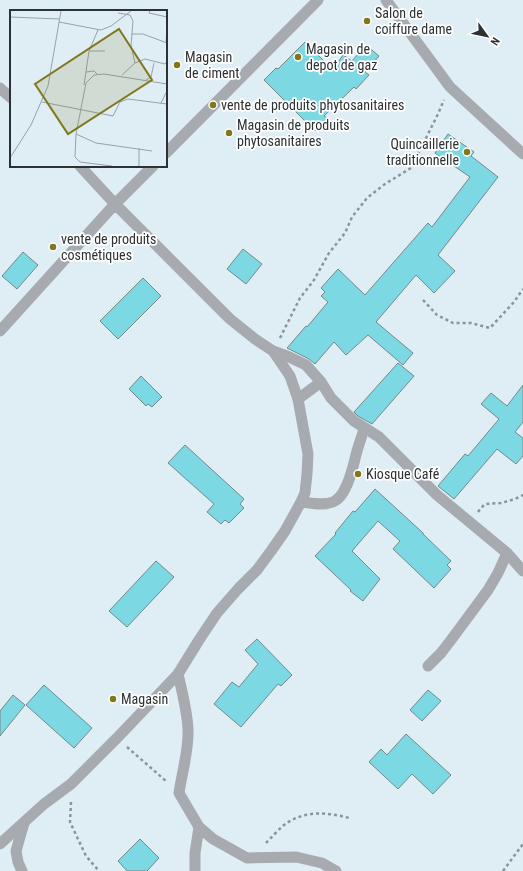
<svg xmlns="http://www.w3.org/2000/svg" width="523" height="871" font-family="'Roboto Condensed',sans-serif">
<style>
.building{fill:#7cd9e4;stroke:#778789}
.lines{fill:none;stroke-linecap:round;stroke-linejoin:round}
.path{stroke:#8a9499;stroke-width:2.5;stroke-dasharray:3 3;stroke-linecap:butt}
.minor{stroke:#a7abb0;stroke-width:11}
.tertiary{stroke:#a7abb0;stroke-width:11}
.poi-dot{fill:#82771c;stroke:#fff;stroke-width:1.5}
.labels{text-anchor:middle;stroke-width:3.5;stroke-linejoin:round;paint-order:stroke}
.poi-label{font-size:14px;fill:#2c3134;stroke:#fff;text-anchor:start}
.inset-road{fill:none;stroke:#97a2a8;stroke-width:1}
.view{fill:#82771c;fill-opacity:0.15;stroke:#82771c;stroke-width:2}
.inset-edge{fill:none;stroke:#2c3134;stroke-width:2}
</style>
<rect width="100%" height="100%" fill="#dfedf5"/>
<g class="building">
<polygon points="305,42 333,70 343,55 352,61 366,45 379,56 365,72 369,75 356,89 354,87 324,116 327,118 315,131 264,80 276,68 278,69"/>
<polygon points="448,134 474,152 471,156 498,177 438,255 455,271 434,293 416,275 376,322 413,353 403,365 368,335 346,355 334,342 315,364 309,359 287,348 306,326 307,327 328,302 321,296 325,292 321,288 338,269 365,295 428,223 432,227 470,177 435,153"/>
<polygon points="243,249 262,264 246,284 227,269"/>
<polygon points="23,252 38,265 17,289 2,276"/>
<polygon points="143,278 161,296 118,339 100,321"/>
<polygon points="398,363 414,376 372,424 358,416 354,412"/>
<polygon points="141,376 162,397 152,407 148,404 146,406 129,389"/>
<polygon points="523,385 523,422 515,432 523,438 523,456 516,464 497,449 454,499 438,486 465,454 468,456 499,419 481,404 491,393 507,406"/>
<polygon points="185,445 244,499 240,504 244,508 229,523 225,520 221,524 207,512 214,504 168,463"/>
<polygon points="375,489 423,533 423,534 451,561 447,565 451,569 434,588 393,549 400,541 378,521 352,551 380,579 363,601 350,591 351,590 315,556 336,534 335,533 353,511 355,512"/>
<polygon points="156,561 174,577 127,627 109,611"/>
<polygon points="257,639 292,675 281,686 278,684 241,727 214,704 232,682 239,687 258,664 245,650"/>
<polygon points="44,685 92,728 74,748 26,705"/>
<polygon points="428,690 441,701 422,721 410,710"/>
<polygon points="13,695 25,705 0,736 0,711"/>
<polygon points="406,734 451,775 433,794 412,774 398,789 369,762 381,749 387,755"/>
<polygon points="140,839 159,858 147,871 127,871 118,861"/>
</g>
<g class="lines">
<g class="path">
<polyline points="423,300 437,315 453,323 471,323 490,328 514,302 523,289"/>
<polyline points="280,338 300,298 314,280 329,253 345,233 352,217 367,198 385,184 411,168 438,114 444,100"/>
<polyline points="478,512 481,508 485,504 501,503 515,499 523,495"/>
<polyline points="127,747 167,782"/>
<polyline points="71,802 70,822 86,856 99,871"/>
<path d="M266 843C272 837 278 830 284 825 304 810 327 812 349 818"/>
<polyline points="503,871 523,844"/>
</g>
<g class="minor">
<polyline points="0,331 115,204 230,319 255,339 273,351 290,376 298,399 308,454 307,474 305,493 301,502 285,531 271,551 257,570 238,589 217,613 199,640 178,674 117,738 71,784 44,804 0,844"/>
<polyline points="273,351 287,356 306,365 321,382 331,398 354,421 379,437 437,495 507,553 523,571"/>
<polyline points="298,399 321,382"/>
<path d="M301 502C311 503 323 506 333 502 346 497 352 471 355 459 357 449 361 439 364 429"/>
<polyline points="428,666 441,653 451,640 488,590 498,573 507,553"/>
<path d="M178 674C182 692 187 710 188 729 189 750 182 772 179 793L199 827 213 839 247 858 296 857 322 863 336 871"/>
<polyline points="22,871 18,862 16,851 24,823"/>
<polyline points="195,871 195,853 199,827"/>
</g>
<g class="tertiary">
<polyline points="386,0 450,87 523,154"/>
<polyline points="0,88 11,98"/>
<polyline points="166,153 318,0"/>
<polyline points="80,166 115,204 153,166"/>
</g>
</g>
<g class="poi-dot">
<circle cx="367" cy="21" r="4"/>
<circle cx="298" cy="57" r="4"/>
<circle cx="177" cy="65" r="4"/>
<circle cx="213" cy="105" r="4"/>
<circle cx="229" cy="133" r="4"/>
<circle cx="467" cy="152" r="4"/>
<circle cx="53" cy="247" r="4"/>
<circle cx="358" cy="474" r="4"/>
<circle cx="113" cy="699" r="4"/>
</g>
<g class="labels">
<g class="poi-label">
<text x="375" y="18">Salon de<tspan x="375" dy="16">coiffure dame</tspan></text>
<text x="306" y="54">Magasin de<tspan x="306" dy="16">depot de gaz</tspan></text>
<text x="185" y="62">Magasin<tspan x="185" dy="16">de ciment</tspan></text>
<text x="221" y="110">vente de produits phytosanitaires</text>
<text x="237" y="130">Magasin de produits<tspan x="237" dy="16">phytosanitaires</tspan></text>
<text x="459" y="149" text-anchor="end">Quincaillerie<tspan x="459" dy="16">traditionnelle</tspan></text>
<text x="61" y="244">vente de produits<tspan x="61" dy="16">cosmétiques</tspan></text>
<text x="366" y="479">Kiosque Café</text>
<text x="121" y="704">Magasin</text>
</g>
</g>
<g transform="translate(10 10)">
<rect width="157" height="157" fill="#dfedf5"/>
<path class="inset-road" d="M140 1 139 3 157 7M108 3 120 5 123 11 121 36 125 53 112 65M0 7 49 9M49 12 91 20 101 16 121 1M122 24H133L157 33M156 32 157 19M79 41H95M125 53 135 49 155 54 157 51M76 62 84 61 87 64M136 70 141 67 144 53M74 75 79 41 88 20M32 92 103 106 110 92 118 89 157 94M151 93 157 81M66 124 86 133 142 141M129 138V156M0 148 21 115 38 76 51 1M102 156 70 152 65 147 66 124 76 73 84 65 94 64 157 74"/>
<path class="view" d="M109 19 142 70 58 124 25 74Z"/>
<rect width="157" height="157" class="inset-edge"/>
</g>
<g transform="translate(487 36) rotate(123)" stroke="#ffffff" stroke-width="3" paint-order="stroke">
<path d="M0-3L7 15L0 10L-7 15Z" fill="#2c3134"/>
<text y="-6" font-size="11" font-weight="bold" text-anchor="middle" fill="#2c3134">N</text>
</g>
</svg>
